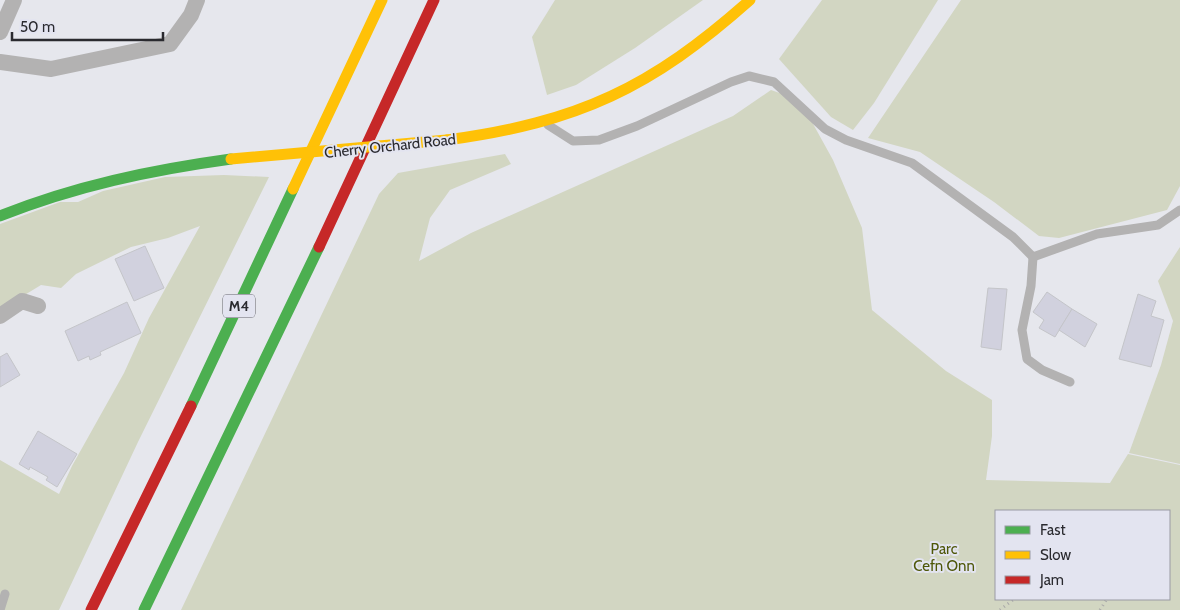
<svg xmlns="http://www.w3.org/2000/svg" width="1180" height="610" font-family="Cabin,sans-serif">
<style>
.green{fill:#d2d6c2;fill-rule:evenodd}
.building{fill:#d1d1de;stroke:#c4c5c9}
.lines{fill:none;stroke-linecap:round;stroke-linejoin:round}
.path{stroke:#a7a6a7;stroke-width:3;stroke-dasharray:1 4;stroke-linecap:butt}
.lane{stroke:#b3b2b2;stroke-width:9}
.street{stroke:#b3b2b2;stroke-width:16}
.fast{stroke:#4caf50;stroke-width:11}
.slow{stroke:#ffc107;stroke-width:11}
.jam{stroke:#c62828;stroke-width:11}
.slow-bridge{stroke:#ffc107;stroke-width:11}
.labels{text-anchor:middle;stroke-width:4;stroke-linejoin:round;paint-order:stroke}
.shield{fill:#e3e4f0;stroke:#626269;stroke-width:1}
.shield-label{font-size:14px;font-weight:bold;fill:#2a2a2f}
.street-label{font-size:15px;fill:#2a2a2f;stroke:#e3e4f0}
.park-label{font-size:15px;fill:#4e5708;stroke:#e3e4f0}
</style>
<rect width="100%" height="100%" fill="#e6e7ed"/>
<g class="green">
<polygon points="555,0 703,0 635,48 576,85 547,95 532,37"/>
<polygon points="822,0 938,0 874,103 853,130 831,117 779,59"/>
<polygon points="961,0 1180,0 1180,186 1167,210 1059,238 1039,236 994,202 920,152 868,138"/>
<path d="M771 90 788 96 807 113 833 160 862 228 872 310 946 371 992 400V436L986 480 1110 483 1128 454 1180 465V610H181L379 194 398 173 505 154 511 164 450 190 430 218 419 261 471 233 733 116ZM996 511H1169V599H996Z"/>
<polygon points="224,175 269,177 138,442 59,610 0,610 0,460 59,494 72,466 124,373 149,318 200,226 168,238 131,247 76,274 61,288 41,285 0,310 0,224 60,202 78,202 103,191 165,177"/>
<polygon points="1180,247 1180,464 1129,453 1161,365 1173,321 1158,281"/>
</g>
<g class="building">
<polygon points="145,246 164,288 134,301 115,259"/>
<polygon points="988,288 1007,289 1001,350 981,347"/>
<polygon points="1047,292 1072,309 1055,337 1039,328 1044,320 1033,312"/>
<polygon points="1138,294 1156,301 1151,316 1164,320 1151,367 1119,359"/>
<polygon points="127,302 141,333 100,352 101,355 90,360 89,356 78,361 65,331"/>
<polygon points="1072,309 1097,324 1085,347 1059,330"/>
<polygon points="7,353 20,375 0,387 0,357"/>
<polygon points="38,431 77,454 57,487 46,480 48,477 30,467 29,470 19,464"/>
</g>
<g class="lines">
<g class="path">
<polyline points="1000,610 1014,599"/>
<polyline points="1100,610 1107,599"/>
</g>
<g class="lane">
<polyline points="548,125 573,141 599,140 637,126 731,82 749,76 774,82 825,129 846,140 912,163 1013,237 1033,257 1097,234 1158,225 1180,210"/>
<polyline points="1033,257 1031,286 1022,330 1027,359 1042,370 1070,382"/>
<polyline points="0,610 5,594"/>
</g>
<g class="street">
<polyline points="0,32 14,0"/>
<polyline points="0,62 51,69 170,44 191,15 197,0"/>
<polyline points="0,316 22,301 38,306"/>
</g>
<g class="fast">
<path d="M0 216C75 186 151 170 231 159"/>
<polyline points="191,406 293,189"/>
<polyline points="144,610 319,247"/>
</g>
<g class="slow">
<path d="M447 140C579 122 651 88 750 0"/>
<polyline points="293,189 382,0"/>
</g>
<g class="jam">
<polyline points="319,247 434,0"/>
<polyline points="91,610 191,406"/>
</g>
<polyline class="slow-bridge" points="231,159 447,140"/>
</g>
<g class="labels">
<rect class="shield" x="223" y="294.5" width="32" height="23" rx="4"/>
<g class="shield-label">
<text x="239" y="311">M4</text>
</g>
<g class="street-label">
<text transform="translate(390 146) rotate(-6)" y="5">Cherry Orchard Road</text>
</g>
<g class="park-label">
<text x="944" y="554">Parc<tspan x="944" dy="17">Cefn Onn</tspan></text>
</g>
</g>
<rect x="995" y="510" width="175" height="90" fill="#e3e4f0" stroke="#999aa3"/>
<rect x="1005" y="526" width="25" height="8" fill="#4caf50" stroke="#999aa3"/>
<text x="1040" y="535" font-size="15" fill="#2a2a2f">Fast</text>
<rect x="1005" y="551" width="25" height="8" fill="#ffc107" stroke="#999aa3"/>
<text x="1040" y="560" font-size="15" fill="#2a2a2f">Slow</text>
<rect x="1005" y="576" width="25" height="8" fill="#c62828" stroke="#999aa3"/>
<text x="1040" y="585" font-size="15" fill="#2a2a2f">Jam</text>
<path d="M12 32v8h151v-8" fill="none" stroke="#2a2a2f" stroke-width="2.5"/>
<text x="20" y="32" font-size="15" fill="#2a2a2f" stroke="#e3e4f0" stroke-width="4" paint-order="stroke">50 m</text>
</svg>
